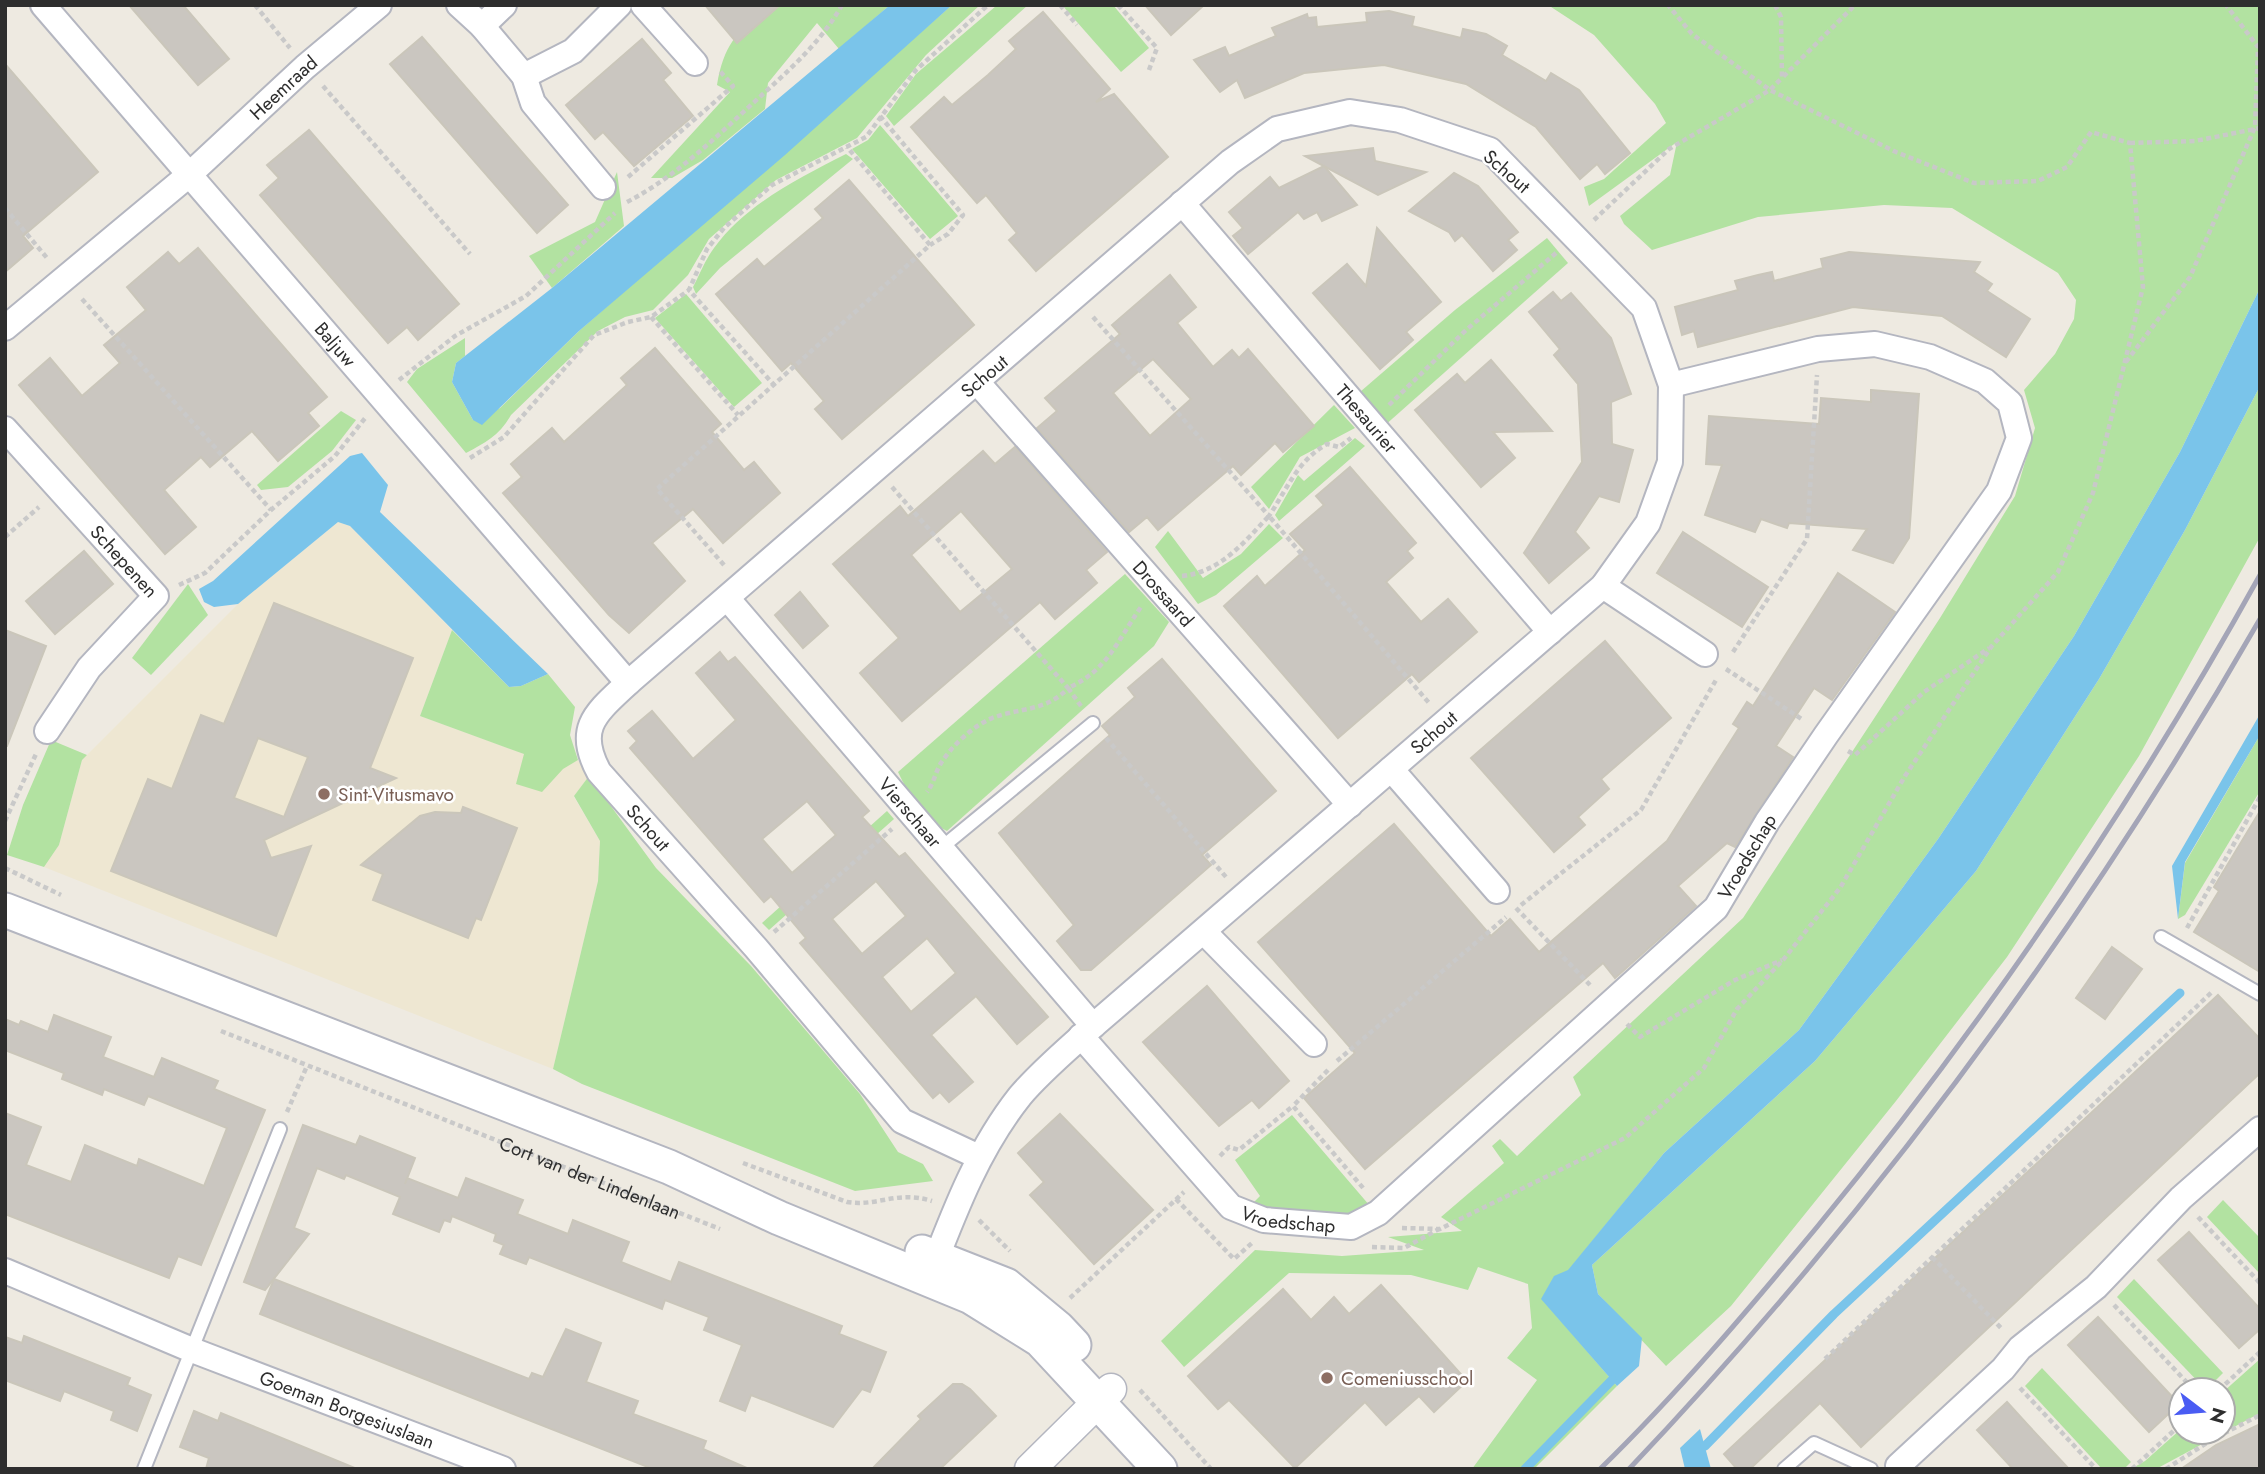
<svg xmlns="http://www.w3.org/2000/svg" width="2265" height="1474" font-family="Jost,sans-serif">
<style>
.education{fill:#eee7d2}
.green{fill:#b2e2a1}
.water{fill:#7ac4ea}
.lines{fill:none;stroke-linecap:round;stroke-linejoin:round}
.stream{stroke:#7ac4ea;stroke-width:9}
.building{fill:#cac6c0;stroke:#cac6ba;stroke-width:2;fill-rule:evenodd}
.service-casing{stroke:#b4b6c0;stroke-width:16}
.minor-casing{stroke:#b4b6c0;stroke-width:28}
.tertiary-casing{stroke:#b4b6c0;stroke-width:33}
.secondary-casing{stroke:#b4b6c0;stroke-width:37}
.path{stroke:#c9c9c9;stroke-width:4.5;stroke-dasharray:5 3.5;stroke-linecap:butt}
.service{stroke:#fff;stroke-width:12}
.minor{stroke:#fff;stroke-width:24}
.tertiary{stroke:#fff;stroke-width:30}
.secondary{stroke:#fff;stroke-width:33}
.rail{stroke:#a4a5b7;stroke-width:5}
.education-dot{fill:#8d6e63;stroke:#fff;stroke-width:2.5}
.labels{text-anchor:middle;stroke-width:5;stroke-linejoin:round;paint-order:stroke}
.street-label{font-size:19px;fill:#2e2e2e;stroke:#fff}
.education-label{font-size:19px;fill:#785e54;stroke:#fff;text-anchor:start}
</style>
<rect width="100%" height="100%" fill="#eeeae1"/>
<polygon class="education" points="338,522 350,526 452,630 420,716 563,768 578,760 589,776 574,797 600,841 598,881 553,1069 44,867 59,845 82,760 238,604"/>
<g class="green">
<path d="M770 5H890L839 49 817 23 768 83 765 109 703 160 672 178H651L730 92 717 85C724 43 738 31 770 5Z"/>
<path d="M952 5H980L926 55 857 138 776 180 709 239 688 275 653 310 625 317 598 331 511 415C500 435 485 443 466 453L407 382 417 369 465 338V356L456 363 452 382 473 420 500 408 579 331Z"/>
<polygon points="1028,5 894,126 886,116 916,74 996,6"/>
<polygon points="1062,5 1113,5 1149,48 1121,72"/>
<polygon points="1548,5 2260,5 2260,288 2180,452 2074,636 1938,839 1799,1030 1664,1153 1568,1271 1554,1277 1542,1299 1617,1386 1534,1469 1472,1469 1537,1380 1507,1358 1532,1328 1528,1284 1478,1267 1468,1290 1411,1275 1289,1273 1184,1367 1161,1341 1255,1250 1342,1256 1424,1250 1388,1237 1462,1231 1441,1217 1504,1163 1492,1146 1500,1139 1517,1156 1581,1095 1573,1077 1743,918 1940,618 2015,496 2035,428 2024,390 2055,354 2074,319 2076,300 2058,273 1952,208 1884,205 1758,217 1652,250 1624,224 1620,216 1670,175 1677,142 1589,206 1584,187 1604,179 1666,123 1655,104 1594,35"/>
<polygon points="880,125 958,216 930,239 852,149 868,140"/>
<path d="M846 154 853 159 720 268 696 294 693 287C700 274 705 260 714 248 746 204 799 178 846 154Z"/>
<polygon points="617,172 624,226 552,288 529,256 595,222"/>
<polygon points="1547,238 1568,263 1383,427 1353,398 1455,310"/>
<polygon points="686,294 762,383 734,407 655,318"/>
<polygon points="2260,386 2260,537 2139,756 2007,957 1896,1101 1731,1306 1666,1366 1598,1294 1592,1265 1815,1061 1976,871 2099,679 2185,530"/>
<polygon points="1334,405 1355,428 1300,457 1269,509 1251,487"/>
<polygon points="341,411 356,420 332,451 288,487 261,490 257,485"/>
<polygon points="1355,438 1365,446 1279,521 1275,515 1298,475 1304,481"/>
<polygon points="1269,524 1283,538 1216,595 1198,604 1155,547 1168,531 1203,578 1241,554"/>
<path d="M1125 574 1169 622 1154 646 947 831C923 820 909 795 898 772Z"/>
<polygon points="188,584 208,615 151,675 132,658"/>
<polygon points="452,630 509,687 521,686 548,674 575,707 570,735 578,760 563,769 542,792 516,784 524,754 420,716"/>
<polygon points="2260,735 2260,791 2185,915 2178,919 2185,863"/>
<polygon points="51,740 87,755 82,760 59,845 44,867 7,855 23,805"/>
<polygon points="589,776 656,868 751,966 860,1094 898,1152 923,1164 933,1181 855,1191 582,1084 553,1069 598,881 600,841 574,796"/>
<polygon points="887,811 894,819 769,930 762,923"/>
<polygon points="1292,1115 1370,1206 1354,1221 1246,1210 1260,1196 1235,1160"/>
<polygon points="2223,1200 2260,1238 2260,1274 2207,1217"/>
<polygon points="2134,1279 2223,1373 2206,1390 2117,1297"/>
<polygon points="2260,1359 2260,1413 2156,1469 2131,1469 2145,1461 2181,1429 2181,1432 2223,1432 2223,1392"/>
<polygon points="2042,1368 2131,1462 2124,1469 2102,1469 2025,1386"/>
</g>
<g class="water">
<polygon points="890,5 952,5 785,155 579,331 482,425 473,420 452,382 456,363 552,288"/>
<polygon points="2260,288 2260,386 2185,530 2099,679 1976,871 1815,1061 1592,1265 1598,1294 1642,1338 1639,1366 1617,1386 1541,1299 1554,1276 1568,1270 1664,1153 1799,1030 1938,839 2074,636 2180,452"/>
<polygon points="362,453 388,485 380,512 548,674 521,686 509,687 350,526 338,522 238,604 214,607 204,602 199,589 213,581 350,456"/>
<polygon points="2260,714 2260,735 2185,862 2178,919 2172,866"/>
<polygon points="1700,1429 1711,1469 1685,1469 1680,1448"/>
</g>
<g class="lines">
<g class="stream">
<polyline points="1705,1446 1834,1314 2180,993"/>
<polyline points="1525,1469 1612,1380"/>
</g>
</g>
<g class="building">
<polygon points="129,5 183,5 229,59 198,85"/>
<polygon points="705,5 780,5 737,43"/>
<polygon points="1145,5 1204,5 1171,35"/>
<polygon points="1389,11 1414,17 1412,26 1461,38 1463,29 1486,34 1507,46 1502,55 1546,81 1551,73 1579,90 1630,153 1605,174 1597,164 1580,179 1536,127 1466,84 1384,65 1304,73 1245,98 1237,80 1220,92 1194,60 1225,47 1229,56 1252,46 1276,36 1272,28 1307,14 1308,18 1316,17 1317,27 1367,22 1366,13"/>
<polygon points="1043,12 1110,89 1096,102 1114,94 1168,157 1036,271 1009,240 1017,233 986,195 977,203 911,127 944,97 952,105 988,75 1016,49 1009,41"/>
<polygon points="422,37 568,205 537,233 390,64"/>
<polygon points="642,39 671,73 663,80 693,116 634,166 603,132 595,139 566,105"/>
<polygon points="5,64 98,172 23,236 33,248 5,272"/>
<polygon points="309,130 459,304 418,340 407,327 388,343 260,195 279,178 267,165"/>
<polygon points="1373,148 1375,161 1426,172 1378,195 1305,156"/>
<polygon points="1324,166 1357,205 1322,221 1317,212 1304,219 1298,212 1248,254 1233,236 1243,228 1229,212 1270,177 1279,188"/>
<polygon points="1454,173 1478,186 1518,232 1508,240 1517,250 1493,271 1462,235 1455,241 1449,232 1409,211"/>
<polygon points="849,180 974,325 842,439 815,409 824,401 791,363 782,371 716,294 757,259 764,267 823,218 815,209"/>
<polygon points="1377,228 1441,302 1406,332 1413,340 1380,369 1313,293 1347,264 1366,286"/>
<polygon points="198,248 327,397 308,413 319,426 278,461 252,431 210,467 201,457 164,490 196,527 165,554 19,385 50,358 82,396 120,363 104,345 146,310 127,287 168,252 179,264"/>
<polygon points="1849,252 1980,262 1974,272 1992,284 1987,291 2030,319 2006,357 1942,316 1853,307 1698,347 1694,331 1682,335 1675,307 1738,290 1735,281 1758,275 1772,272 1774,281 1823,268 1821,259"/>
<path d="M1170 275 1196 307 1177 323 1213 367 1232 350 1239 358 1248 349 1314 426 1283 452 1275 443 1241 475 1233 466 1158 530 1147 517 1129 532 1037 428 1057 411 1045 398 1120 334 1112 325ZM1153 359 1191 399 1150 436 1113 393Z"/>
<polygon points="1553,292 1561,301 1571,293 1611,338 1631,394 1611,402 1612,444 1633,450 1619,502 1599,496 1575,532 1589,548 1549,583 1524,553 1582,462 1578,384 1554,355 1560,349 1529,312"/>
<polygon points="655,348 721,424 712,432 744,470 754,462 780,493 723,543 693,509 652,543 685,581 629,633 609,615 503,493 522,477 511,464 552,428 564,442 627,385 621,378"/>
<polygon points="1491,360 1552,431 1493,432 1515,458 1481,487 1415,410 1457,374 1465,383"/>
<polygon points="1871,390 1919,394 1909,538 1893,563 1853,550 1867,529 1789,523 1787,528 1761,519 1755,532 1705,515 1722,465 1706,464 1709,416 1819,424 1821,398 1871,402"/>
<path d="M1015 447 1107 552 1086 570 1097 583 1055 619 1040 602 902 721 860 673 899 638 833 564 900 506 908 516 983 451 995 464ZM961 511 1012 569 960 612 911 555Z"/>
<polygon points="1350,467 1416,543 1407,551 1413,558 1386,582 1421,622 1448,599 1477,632 1419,682 1412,674 1338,738 1224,606 1257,576 1265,586 1305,550 1290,534 1324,505 1316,496"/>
<polygon points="1683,532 1768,587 1742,627 1657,573"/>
<polygon points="84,551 113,584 55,634 26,601"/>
<polygon points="1838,573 1895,612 1832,700 1814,688 1776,746 1793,757 1735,847 1727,843 1678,886 1696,906 1615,978 1603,963 1365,1169 1304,1098 1355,1053 1258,942 1394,824 1491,936 1510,919 1539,952 1667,841 1739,728 1733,724 1747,702 1753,706"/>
<polygon points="800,592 828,626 803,648 775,615"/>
<path d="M274 603 413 658 370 768 396 778 264 840 271 858 311 846 276 936 111 871 148 779 172 789 201 715 224 724ZM258 738 308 757 284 817 234 798Z"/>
<polygon points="5,630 46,646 7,746 5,746"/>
<polygon points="1605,641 1671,718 1601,779 1609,789 1578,817 1585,825 1554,852 1471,758"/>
<path d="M720 652 728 662 735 657 869 811 862 817 899 857 905 853 1048 1017 1017 1044 976 996 954 1015 931 1035 973 1082 949 1102 940 1092 933 1098 800 943 806 938 771 896 764 902 630 748 637 741 628 731 652 711 693 759 736 720 696 673ZM807 801 836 835 792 873 762 839ZM876 881 906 916 862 954 832 919ZM927 938 956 973 911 1012 882 977Z"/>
<polygon points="1162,659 1276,791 1202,855 1211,865 1091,970 1081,970 1057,941 1074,925 999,833 1110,735 1102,726 1135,697 1128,688"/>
<polygon points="463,807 517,828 481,920 476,918 468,938 373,900 383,874 361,865 420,816 435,812 461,813"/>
<polygon points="2260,811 2260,972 2194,932 2219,891 2214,887"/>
<polygon points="2112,947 2142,969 2105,1019 2076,998"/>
<polygon points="1207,986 1289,1081 1259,1108 1252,1100 1219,1126 1143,1042"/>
<polygon points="2218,995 2260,1039 2260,1073 1861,1447 1820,1403 1750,1469 1737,1469 1724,1454"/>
<polygon points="54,1015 111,1037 103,1057 154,1077 162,1058 218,1081 214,1089 265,1110 201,1265 178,1256 169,1278 5,1214 5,1113 41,1127 26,1165 71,1182 85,1145 137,1166 139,1159 204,1186 227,1128 148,1096 144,1105 104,1089 102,1095 62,1079 64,1073 5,1050 5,1019 19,1025 21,1021 48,1032"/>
<polygon points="1060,1114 1153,1210 1094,1264 1030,1195 1044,1182 1018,1153"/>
<polygon points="303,1125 356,1145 360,1136 415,1158 405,1184 407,1178 458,1198 466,1178 523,1200 517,1214 568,1234 573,1220 629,1242 621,1262 671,1282 679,1262 842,1326 839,1334 886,1352 870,1392 862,1389 833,1427 751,1395 745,1411 720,1401 742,1345 704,1330 709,1317 665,1300 662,1309 529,1257 526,1264 500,1254 504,1245 494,1241 496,1234 452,1216 450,1222 444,1220 439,1232 393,1214 400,1197 346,1175 344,1179 317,1168 294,1228 309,1234 265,1290 244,1282"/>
<polygon points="2189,1232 2260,1309 2260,1329 2239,1348 2158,1260"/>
<polygon points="274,1279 529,1379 532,1373 543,1377 566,1329 601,1343 586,1382 638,1401 633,1414 706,1441 703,1449 749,1469 653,1469 260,1314"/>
<polygon points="1381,1285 1467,1381 1434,1412 1419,1396 1386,1425 1365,1402 1295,1468 1229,1400 1218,1409 1188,1376 1283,1289 1311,1320 1334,1297 1349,1314"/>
<polygon points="2098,1317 2179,1404 2149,1432 2068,1345"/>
<polygon points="24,1336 130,1378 127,1385 151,1395 137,1431 111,1420 114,1411 64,1391 60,1401 5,1380 5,1337 22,1343"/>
<polygon points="953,1384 962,1384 970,1389 996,1416 940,1469 872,1469 921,1419 918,1416"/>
<polygon points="2007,1402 2027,1424 2069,1469 2013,1469 1977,1430"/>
<polygon points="194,1411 218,1421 221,1413 357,1469 206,1469 209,1458 180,1447"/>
<polygon points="2260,1424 2260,1469 2181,1469 2216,1445"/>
</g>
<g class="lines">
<g class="service-casing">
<g id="service">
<polyline points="941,848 1093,723"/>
<polyline points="2161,937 2260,994"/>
<polyline points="144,1469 280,1129"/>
<polyline points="1784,1469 1814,1443 1871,1469"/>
</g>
</g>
<g class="minor-casing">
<g id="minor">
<path id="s2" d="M43 5 628 683"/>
<polyline points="459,5 482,26 524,76 533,103 603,187"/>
<polyline points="643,5 695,63"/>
<polyline points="482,26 504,5"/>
<polyline points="524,76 573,51 619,5"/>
<path id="s3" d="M1182 203 1550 632"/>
<path id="s4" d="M5 328 190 174 305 67 379 5"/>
<path id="s5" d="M977 382 1350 805"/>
<path id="s6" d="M5 429 156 596 89 668 47 731"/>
<polyline points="1603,586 1705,654"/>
<path id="s7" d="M727 598 1093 1026"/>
<polyline points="1391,769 1497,891"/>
<polyline points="1204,932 1314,1044"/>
<path id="s8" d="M1081 1036 1231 1207 1264 1220 1351 1227 1378 1213 1716 908 1767 822 1826 735 1999 491 2019 438 2010 403 1985 381 1930 357 1875 344 1818 349 1671 385"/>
<path id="s9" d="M5 1271 192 1350 503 1469"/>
<path id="s10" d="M931 1272C955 1210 978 1149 1020 1096 1041 1071 1069 1048 1093 1026L1603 586 1648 523 1670 462 1671 385 1644 308 1490 150 1400 120 1350 112 1277 129 1230 162 628 683C596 713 575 728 599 772L756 948 902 1121 979 1157"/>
<polyline points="1900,1469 1898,1466 2003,1369 2020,1348 2096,1287 2181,1198 2260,1129"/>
</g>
</g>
<g class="tertiary-casing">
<polyline id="tertiary" points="1030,1469 1111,1389"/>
</g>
<g class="secondary-casing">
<g id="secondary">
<polyline points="5,910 669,1167 779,1218 971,1297 1040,1340 1160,1469"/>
<polyline points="922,1252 1006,1285 1058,1328 1074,1345"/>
</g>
</g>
<g class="path">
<polyline points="255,5 290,48"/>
<polyline points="1060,5 1077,25"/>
<polyline points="1118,5 1157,48 1149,70"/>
<polyline points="1775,5 1781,17 1782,78 1855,5"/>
<polyline points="323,86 470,254"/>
<polyline points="880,116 963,215 948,234 930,245"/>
<polyline points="2130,143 2195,141 2260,128"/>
<polyline points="628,177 733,86 719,70"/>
<path d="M627 202C675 177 713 140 752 104 785 74 820 44 842 5"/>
<polyline points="5,208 47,258"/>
<polyline points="1594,220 1669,149 1770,90 1782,78"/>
<polyline points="82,299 271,510"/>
<polyline points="651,317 738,415"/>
<path d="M1093 317 1269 516C1287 489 1298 460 1327 444L1339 447 1351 438"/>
<polyline points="2126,362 2190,277 2255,127 2258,47 2226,5"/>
<polyline points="399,380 455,336 526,296 615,213"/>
<polyline points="775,386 689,290 707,249 724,228 772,185 866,137 916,70 988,5"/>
<polyline points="1389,405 1465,331 1556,253"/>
<polyline points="470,458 504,437 594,335 628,322 651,317 689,290"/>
<path d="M892 487 1068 688C1043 716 1009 705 979 725 965 734 950 749 941 763 935 773 934 783 927 792"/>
<polyline points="5,537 39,507"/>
<polyline points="724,565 657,489 930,245 847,147"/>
<path d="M1182 576C1221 572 1244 542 1269 516L1429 703"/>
<polyline points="179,585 205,573 271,510 335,456 366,417"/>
<polyline points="1733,652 1807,539 1817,375"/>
<polyline points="1726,669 1803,720"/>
<path d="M1081 706 1068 688C1108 670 1117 641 1141 607"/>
<polyline points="1106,738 1226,877"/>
<polyline points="1848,751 1855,755 1924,692 1989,648"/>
<polyline points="5,821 36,754"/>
<polyline points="5,868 61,895"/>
<polyline points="1521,905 1641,810 1716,680"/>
<polyline points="1516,908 1590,985"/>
<polyline points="2187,928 2260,797"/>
<polyline points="774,932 892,829"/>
<polyline points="1627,1024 1640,1037 1735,980 1782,960"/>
<path id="s1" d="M221 1031 720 1229"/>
<polyline points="1337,1061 1506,917"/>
<polyline points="1328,1070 1293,1106 1364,1189"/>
<polyline points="287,1112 307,1066"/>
<polyline points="1220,1156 1229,1147 1239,1150 1293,1106"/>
<path d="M743 1163 847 1202C877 1207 897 1190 932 1201"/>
<polyline points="1176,1199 1234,1259 1252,1243"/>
<polyline points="2198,1217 2260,1283"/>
<polyline points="979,1220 1010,1251"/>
<polyline points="1402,1228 1440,1229 1625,1138 1704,1068 1737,1009 1783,960 1840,888 1905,776 1991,647 2058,572 2093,493 2143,287 2130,143 2091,132 2067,167 2038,181 1974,183 1896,152 1770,90 1692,34 1668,5"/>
<polyline points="1372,1247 1404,1248 1439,1229"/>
<polyline points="1932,1257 2002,1329"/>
<polyline points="1070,1298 1184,1192"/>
<polyline points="2114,1305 2194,1390"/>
<polyline points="1825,1359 2213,991"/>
<polyline points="2020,1388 2096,1469"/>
<polyline points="1140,1390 1211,1469"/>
<polyline points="2219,1390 2260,1352"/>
<polyline points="2132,1469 2181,1424"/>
<polyline points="2166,1469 2213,1439 2260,1415"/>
</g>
<use href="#service" class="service"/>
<use href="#minor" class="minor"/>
<use href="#tertiary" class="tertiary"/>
<use href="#secondary" class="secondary"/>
<g class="rail">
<path d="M1600 1469C1678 1393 1748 1310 1817 1227 1985 1023 2132 806 2260 575"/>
<path d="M1629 1469C1875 1210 2083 928 2260 619"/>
</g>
</g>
<g class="education-dot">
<circle cx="324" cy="794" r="7"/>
<circle cx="1327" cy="1378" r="7"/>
</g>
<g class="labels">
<g class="street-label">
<text dy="7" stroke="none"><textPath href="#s4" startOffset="368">Heemraad</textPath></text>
<text transform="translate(1507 171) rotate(41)" y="7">Schout</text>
<text dy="7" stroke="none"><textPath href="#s2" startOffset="448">Baljuw</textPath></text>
<text transform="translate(984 376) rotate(-40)" y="7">Schout</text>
<text dy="7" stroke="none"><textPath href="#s3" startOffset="284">Thesaurier</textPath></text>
<text dy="7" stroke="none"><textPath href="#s6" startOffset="178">Schepenen</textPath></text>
<text dy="7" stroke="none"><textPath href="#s5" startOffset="282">Drossaard</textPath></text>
<text dy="7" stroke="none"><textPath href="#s10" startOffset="749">Schout</textPath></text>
<text dy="7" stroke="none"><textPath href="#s7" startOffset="282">Vierschaar</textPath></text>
<text dy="7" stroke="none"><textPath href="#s10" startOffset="2748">Schout</textPath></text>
<text dy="7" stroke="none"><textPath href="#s8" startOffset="896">Vroedschap</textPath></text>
<text dy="7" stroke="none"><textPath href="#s1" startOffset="397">Cort van der Lindenlaan</textPath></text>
<text dy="7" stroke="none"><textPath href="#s8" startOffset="287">Vroedschap</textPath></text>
<text dy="7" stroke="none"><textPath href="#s9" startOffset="369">Goeman Borgesiuslaan</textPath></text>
</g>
<g class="education-label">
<text x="338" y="801">Sint-Vitusmavo</text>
<text x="1341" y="1385">Comeniusschool</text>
</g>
</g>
<rect width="2265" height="1474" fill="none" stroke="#2e2e2e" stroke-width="14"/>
<g transform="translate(2202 1411) rotate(106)"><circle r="33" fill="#ffffff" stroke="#ababab" stroke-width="2"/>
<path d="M0-5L12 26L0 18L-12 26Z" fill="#4a5cf3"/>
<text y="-10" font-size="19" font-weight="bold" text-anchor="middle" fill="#2e2e2e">N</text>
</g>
</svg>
